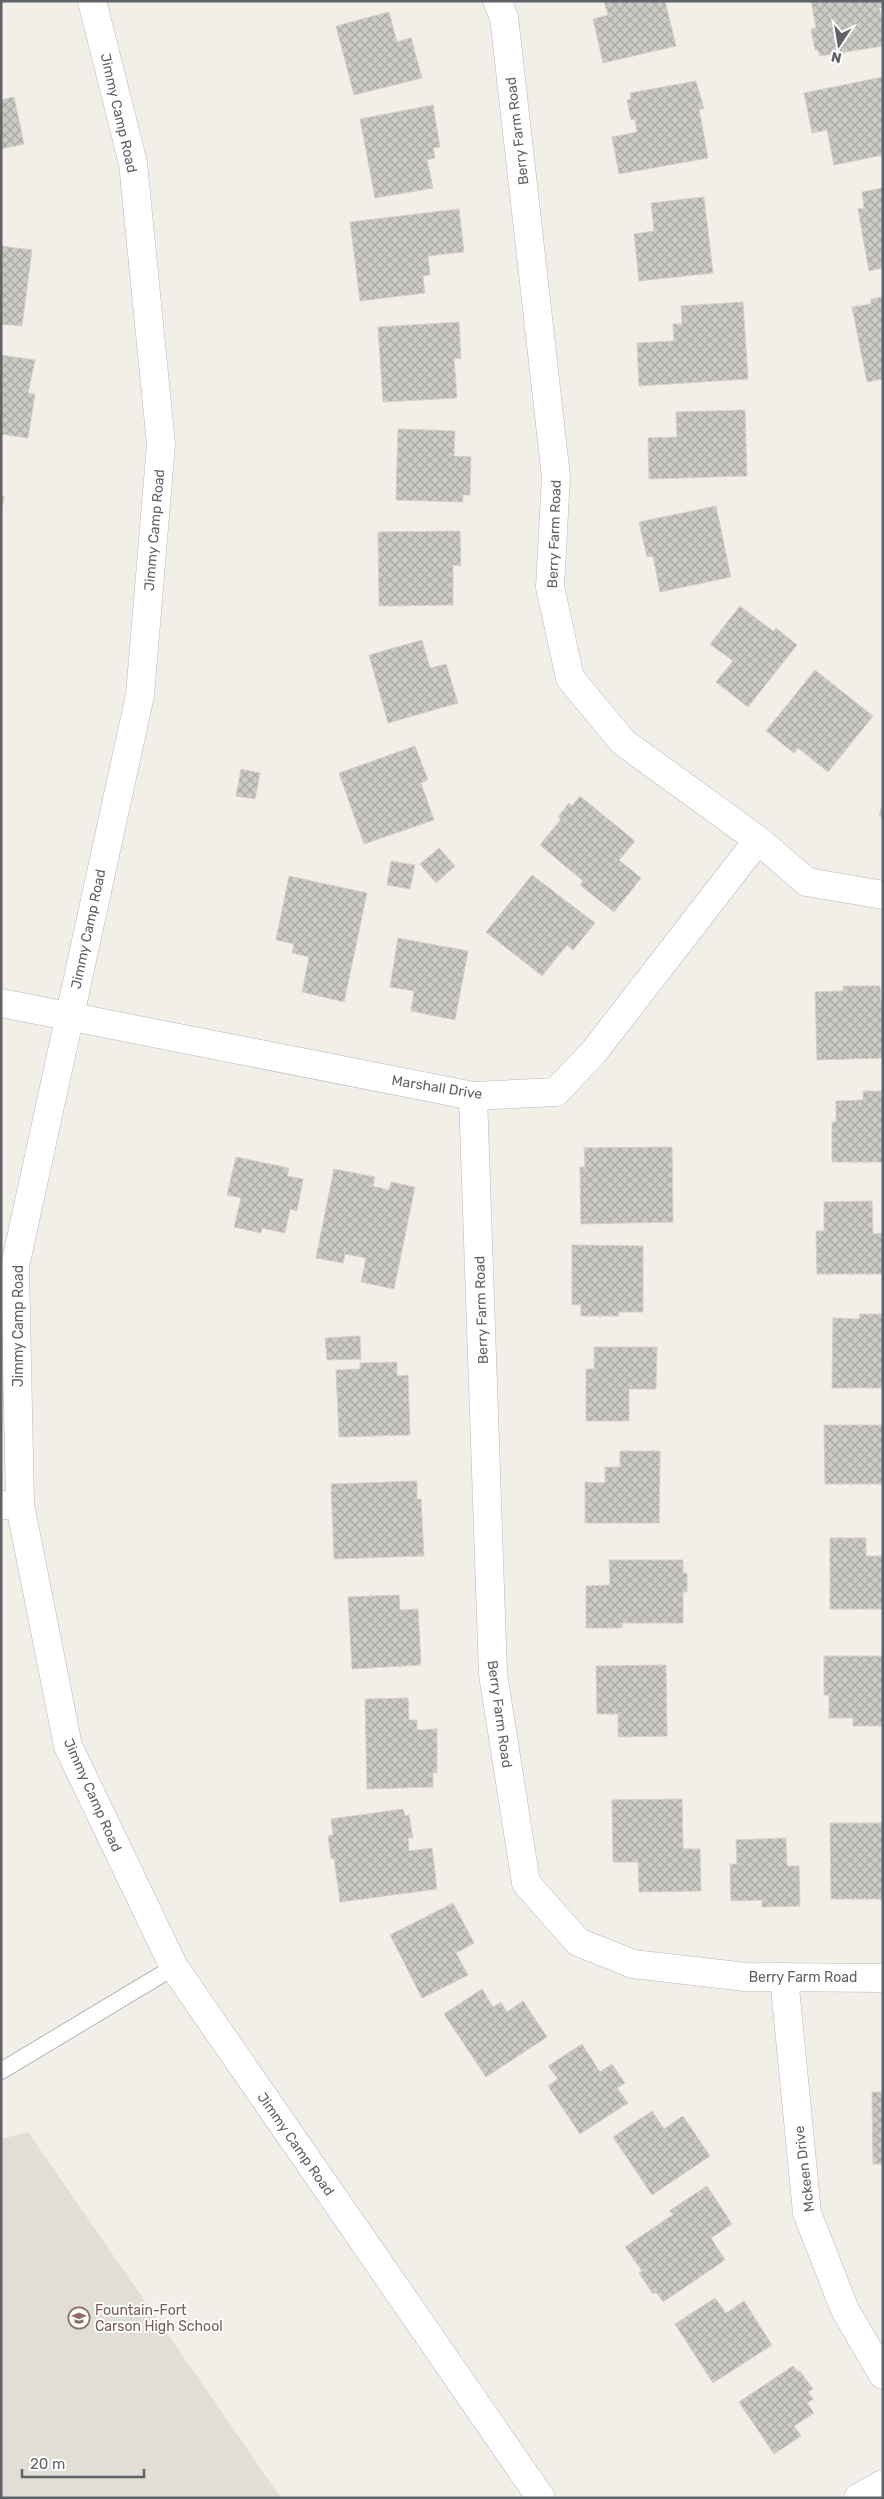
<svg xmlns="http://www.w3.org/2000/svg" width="884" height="2499" font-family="Rubik,sans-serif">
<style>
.education{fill:#e1ded6}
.building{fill:url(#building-cross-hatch);stroke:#d6d1c6}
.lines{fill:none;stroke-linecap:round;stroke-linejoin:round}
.service-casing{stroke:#b5b8bc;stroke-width:18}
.minor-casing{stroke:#b5b8bc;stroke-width:29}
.tertiary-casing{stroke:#b5b8bc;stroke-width:29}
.service{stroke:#fff;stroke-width:16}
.minor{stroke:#fff;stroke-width:28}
.tertiary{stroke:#fff;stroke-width:28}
.labels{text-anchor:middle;stroke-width:4;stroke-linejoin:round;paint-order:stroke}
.street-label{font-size:14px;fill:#5f6368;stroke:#fff}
.education-label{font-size:14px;fill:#785e54;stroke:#fff;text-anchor:start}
</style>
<defs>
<pattern id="building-cross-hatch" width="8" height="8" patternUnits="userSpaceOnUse" patternTransform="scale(1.25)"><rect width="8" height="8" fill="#cccac5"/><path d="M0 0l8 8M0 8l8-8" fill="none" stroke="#a9a8a4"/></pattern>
</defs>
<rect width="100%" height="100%" fill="#f1efe8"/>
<polygon class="education" points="28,2132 281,2498 1,2498 1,2139"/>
<g class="building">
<polygon points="604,1 665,1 676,46 603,63 593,19 608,15"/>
<polygon points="811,1 883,1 883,8 879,8 883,22 883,46 820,56 818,50 815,50 811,29 816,28"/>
<polygon points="389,12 397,42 411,38 422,78 354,95 336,26"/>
<polygon points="883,77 883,155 834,165 827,130 812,133 804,93"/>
<polygon points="696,81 704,109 699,109 708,158 619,174 612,137 637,132 635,119 631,120 627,100 631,99 630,93"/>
<polygon points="14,97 24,144 1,149 1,100"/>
<polygon points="433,105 440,147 433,148 435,158 427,160 433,188 375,198 360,119"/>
<polygon points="883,188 883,268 869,271 858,209 864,208 862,192"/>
<polygon points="704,197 713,273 639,281 634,234 654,231 651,203"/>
<polygon points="459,209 464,252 428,256 430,275 423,276 425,293 360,301 350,222"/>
<polygon points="1,246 32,250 22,326 1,324"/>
<polygon points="883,297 883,379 867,382 852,307 871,304 871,299"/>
<polygon points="743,302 748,379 639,386 637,343 674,341 673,324 682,324 681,306"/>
<polygon points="459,322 461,359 454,358 457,398 383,402 378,327"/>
<polygon points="1,355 35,360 28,393 35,394 28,438 1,434"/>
<polygon points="745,410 747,476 649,479 648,438 677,437 676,412"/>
<polygon points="398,429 455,431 454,456 471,457 470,495 463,495 463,502 396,500"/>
<polygon points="1,495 4,496 1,516"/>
<polygon points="716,506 731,577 660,592 653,556 647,557 639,522"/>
<polygon points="460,531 461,566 453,565 453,605 379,606 378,532"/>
<polygon points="740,606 773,631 776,628 797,645 748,707 716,682 733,661 710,644"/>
<polygon points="422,640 430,668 446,664 458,703 388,723 369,655"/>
<polygon points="815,670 873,716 828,772 798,748 794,753 766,731"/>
<polygon points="415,746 428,780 421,783 434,820 364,844 339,773"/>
<polygon points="241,769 260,773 255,799 236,796"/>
<polygon points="580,796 635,841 619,860 641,878 614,912 580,885 583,881 540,845 561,819 558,817 569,803 572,806"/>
<polygon points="883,802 883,817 879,816"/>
<polygon points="439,848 455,866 436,883 420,864"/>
<polygon points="391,861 415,865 410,889 387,885"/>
<polygon points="532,875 595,923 573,950 567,945 542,976 486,932"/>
<polygon points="289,876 367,893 344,1002 302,992 309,957 292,953 294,944 276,940"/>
<polygon points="398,938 468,951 455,1020 411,1011 414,991 390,987"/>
<polygon points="843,986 880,986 881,1001 883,1001 883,1058 817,1060 815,992 843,991"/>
<polygon points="863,1091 883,1091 883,1162 832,1162 832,1122 836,1122 836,1101 863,1100"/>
<polygon points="672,1147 673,1222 581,1224 580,1167 585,1167 584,1148"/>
<polygon points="236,1157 289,1168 287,1176 303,1179 297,1211 290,1209 285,1233 262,1228 261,1233 234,1227 241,1198 227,1195"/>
<polygon points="334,1169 375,1177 373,1186 389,1190 391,1182 415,1187 394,1289 361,1282 366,1258 345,1254 343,1263 316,1258"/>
<polygon points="872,1201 873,1234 883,1233 883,1274 817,1274 816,1231 824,1231 824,1202"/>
<polygon points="572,1245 643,1246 643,1312 618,1312 619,1316 581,1316 581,1304 572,1305"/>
<polygon points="860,1314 883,1314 883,1388 832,1388 833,1318 859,1319"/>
<polygon points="360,1336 361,1359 327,1360 325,1338"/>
<polygon points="594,1347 657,1347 656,1389 629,1389 629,1421 586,1421 586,1369 594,1369"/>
<polygon points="397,1362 397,1376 408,1375 410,1435 339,1437 336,1370 360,1369 360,1363"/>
<polygon points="824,1425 883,1425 883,1484 825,1484"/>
<polygon points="620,1451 660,1451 659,1523 585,1523 585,1482 605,1483 605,1467 620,1467"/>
<polygon points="417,1481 417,1499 421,1499 424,1556 334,1559 331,1484"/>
<polygon points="830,1538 866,1538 866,1556 883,1556 883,1609 830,1609"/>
<polygon points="609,1560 683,1560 683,1573 687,1573 687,1592 683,1592 683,1623 622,1623 622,1628 586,1628 586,1586 610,1585"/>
<polygon points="399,1595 400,1610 418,1609 421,1665 352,1669 348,1597"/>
<polygon points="824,1656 883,1656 883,1726 853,1726 853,1718 829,1718 829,1695 824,1695"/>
<polygon points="666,1665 667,1736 618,1737 618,1714 597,1714 596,1666"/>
<polygon points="408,1698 409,1720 417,1720 417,1730 437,1729 437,1773 433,1772 433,1787 367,1789 365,1699"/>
<polygon points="682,1799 683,1849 700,1849 701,1891 639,1892 638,1862 613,1862 612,1800"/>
<polygon points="403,1809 405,1816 409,1815 413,1838 408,1838 409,1851 432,1848 437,1889 340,1902 334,1858 331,1859 328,1836 333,1835 331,1819"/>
<polygon points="830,1823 883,1823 883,1899 831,1899"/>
<polygon points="786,1838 787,1866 799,1866 800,1906 762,1907 762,1900 731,1901 730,1864 737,1864 736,1840"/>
<polygon points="453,1903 474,1943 456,1953 468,1975 422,1998 390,1935"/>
<polygon points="482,1989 493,2007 501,2002 507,2012 523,2001 547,2037 486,2077 444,2014"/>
<polygon points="582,2044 600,2072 612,2064 625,2083 617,2088 628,2103 580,2134 548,2086 558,2079 548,2066"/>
<polygon points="872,2092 883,2092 883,2164 873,2164"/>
<polygon points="652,2111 664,2129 683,2116 710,2156 652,2195 613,2137"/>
<polygon points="707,2186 732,2224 711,2238 725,2260 663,2302 656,2292 653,2294 639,2273 642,2271 625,2247 674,2214 669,2211"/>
<polygon points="715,2298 726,2313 744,2301 772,2345 713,2383 675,2324"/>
<polygon points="793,2366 798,2372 800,2371 813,2389 808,2392 813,2399 807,2403 814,2413 794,2426 801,2436 774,2454 739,2402"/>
</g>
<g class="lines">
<g class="service-casing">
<polyline id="service" points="1,2071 174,1967"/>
</g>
<g class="minor-casing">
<g id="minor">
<polyline points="497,1 504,17 556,477 550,587 570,678 623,742 758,840 807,882 883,895"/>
<polyline points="1,1003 473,1096 556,1092 593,1053 758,840"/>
<polyline points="473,1096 493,1674 526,1883 578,1942 633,1964 746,1977 883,1978"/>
<polyline points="1,1505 20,1505"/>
<polyline points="784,1977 807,2213 845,2310 883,2375"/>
<polyline points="858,2498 883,2484"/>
</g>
</g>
<g class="tertiary-casing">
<polyline id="tertiary" points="92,1 133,163 161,444 140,695 15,1266 20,1505 68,1746 174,1967 541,2498"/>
</g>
<use href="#service" class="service"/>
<use href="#minor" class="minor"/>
<use href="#tertiary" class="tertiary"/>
</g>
<defs>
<g id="school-ring" transform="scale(1.125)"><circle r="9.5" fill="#fff" stroke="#8d6e63" stroke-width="1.5"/><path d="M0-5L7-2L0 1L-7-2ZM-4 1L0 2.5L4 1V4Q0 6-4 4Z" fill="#8d6e63"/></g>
</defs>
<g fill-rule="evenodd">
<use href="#school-ring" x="79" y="2318"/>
</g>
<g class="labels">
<g class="street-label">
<text transform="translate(119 113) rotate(77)" y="5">Jimmy Camp Road</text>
<text transform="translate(517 131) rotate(-97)" y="5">Berry Farm Road</text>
<text transform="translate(154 530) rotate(-85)" y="5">Jimmy Camp Road</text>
<text transform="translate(554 534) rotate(-88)" y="5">Berry Farm Road</text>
<text transform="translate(88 929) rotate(-78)" y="5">Jimmy Camp Road</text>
<text transform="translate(437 1087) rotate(9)" y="5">Marshall Drive</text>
<text transform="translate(481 1310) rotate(-92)" y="5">Berry Farm Road</text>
<text transform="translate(18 1326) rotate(-90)" y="5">Jimmy Camp Road</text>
<text transform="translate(500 1714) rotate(82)" y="5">Berry Farm Road</text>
<text transform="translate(93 1795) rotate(66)" y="5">Jimmy Camp Road</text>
<text x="803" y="1982">Berry Farm Road</text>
<text transform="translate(296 2144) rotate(55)" y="5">Jimmy Camp Road</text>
<text transform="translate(804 2169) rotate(-97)" y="5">Mckeen Drive</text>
</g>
<g class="education-label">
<text x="95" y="2315">Fountain-Fort<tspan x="95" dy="16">Carson High School</tspan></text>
</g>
</g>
<rect width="884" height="2499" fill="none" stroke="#5f6368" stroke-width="5"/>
<g transform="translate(839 45) rotate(192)" stroke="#ffffff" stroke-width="4" paint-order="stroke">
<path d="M0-4L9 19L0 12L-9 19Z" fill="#5f6368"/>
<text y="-8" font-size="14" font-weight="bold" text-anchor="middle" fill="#5f6368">N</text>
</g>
<path d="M22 2469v8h122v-8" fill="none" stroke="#5f6368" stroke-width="2.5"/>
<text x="30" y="2469" font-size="15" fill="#5f6368" stroke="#ffffff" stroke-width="4" paint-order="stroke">20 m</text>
</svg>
